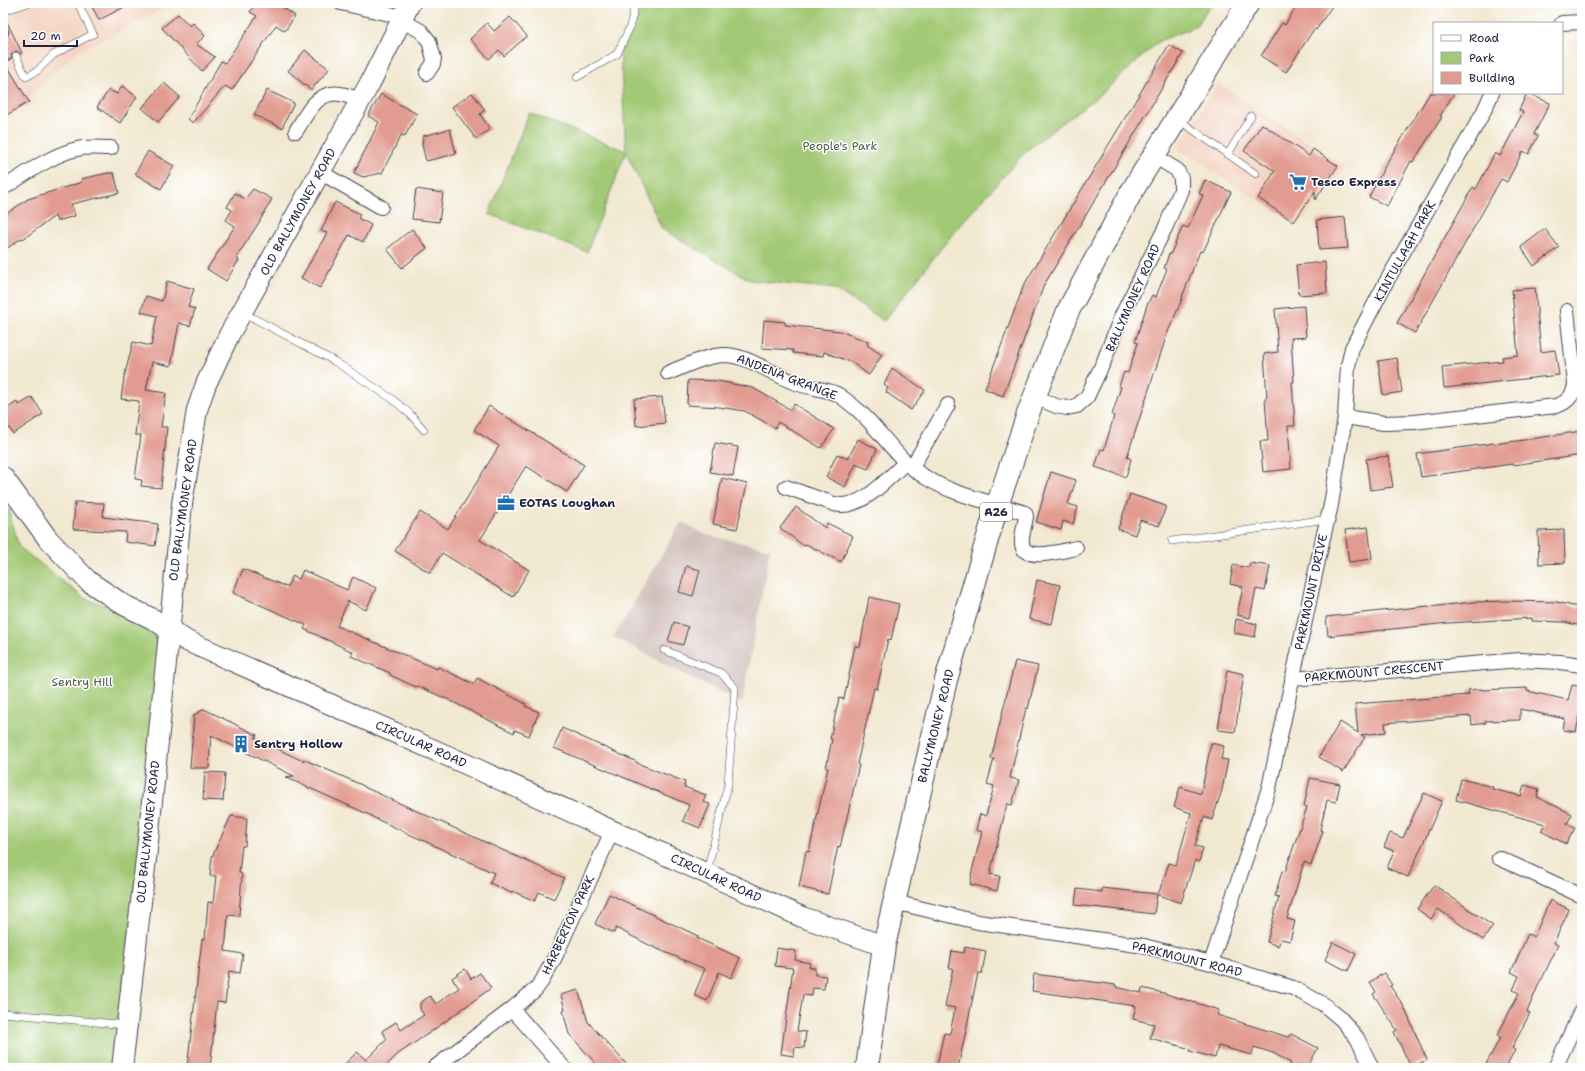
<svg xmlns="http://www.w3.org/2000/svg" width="1585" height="1071" font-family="'Shantell Sans',sans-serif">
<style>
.built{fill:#f4d3c1}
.industrial{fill:#d0c0bc}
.green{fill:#a2c974;stroke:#627658}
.building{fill:#e29b90}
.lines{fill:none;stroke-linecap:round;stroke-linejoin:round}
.lane-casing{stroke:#414051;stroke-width:8}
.street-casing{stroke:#414051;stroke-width:16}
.secondary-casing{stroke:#414051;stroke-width:22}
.primary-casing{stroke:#414051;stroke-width:24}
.lane{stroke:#fff;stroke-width:7}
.street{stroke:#fff;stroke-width:14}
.secondary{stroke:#fff;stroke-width:20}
.primary{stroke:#fff;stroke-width:22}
.labels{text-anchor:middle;stroke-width:3;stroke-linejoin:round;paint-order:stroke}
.shield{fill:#fff;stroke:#646476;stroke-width:1}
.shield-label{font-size:11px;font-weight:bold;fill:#22223b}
.park-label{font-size:12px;fill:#4f5c4f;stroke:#fff}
.poi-label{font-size:12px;font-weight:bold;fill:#22223b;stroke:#fff;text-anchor:start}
.street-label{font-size:12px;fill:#22223b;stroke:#fff}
</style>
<rect width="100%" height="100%" fill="#fff"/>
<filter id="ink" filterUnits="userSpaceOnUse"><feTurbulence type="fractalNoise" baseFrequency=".025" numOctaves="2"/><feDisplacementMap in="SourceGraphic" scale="8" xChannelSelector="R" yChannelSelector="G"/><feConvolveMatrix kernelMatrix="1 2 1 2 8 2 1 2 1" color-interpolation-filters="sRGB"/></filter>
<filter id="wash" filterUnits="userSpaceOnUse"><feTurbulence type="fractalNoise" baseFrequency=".012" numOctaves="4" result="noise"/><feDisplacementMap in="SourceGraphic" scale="16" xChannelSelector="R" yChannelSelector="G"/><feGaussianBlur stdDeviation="0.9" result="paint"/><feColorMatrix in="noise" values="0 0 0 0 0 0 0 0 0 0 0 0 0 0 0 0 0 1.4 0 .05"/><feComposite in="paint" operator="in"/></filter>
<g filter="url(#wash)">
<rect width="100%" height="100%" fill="#f1e8d0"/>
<g class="built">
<polygon points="3,3 174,3 125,29 76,52 29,97 33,103 3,121"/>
<polygon points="1218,83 1345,167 1298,225 1177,148"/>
</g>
<polygon class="industrial" points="681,522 707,535 770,549 742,703 678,671 614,637"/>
<g class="green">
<polygon points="645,3 1213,3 1195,27 1159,41 1102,93 1028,149 959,226 884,321 835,289 750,280 662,229 626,152 587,252 489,214 529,113 626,151 620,51"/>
<polygon points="3,510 9,510 19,547 84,598 168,629 113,1068 3,1068"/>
</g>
<g id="blocks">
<g class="building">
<polygon points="90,3 132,3 99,20"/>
<polygon points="256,3 277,3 295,16 285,31 276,25 232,90 225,86 193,123 188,119 221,61 225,63 257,16 250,12"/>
<polygon points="1298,3 1334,3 1316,30 1314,29 1286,72 1261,56 1282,23 1285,25"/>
<polygon points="3,14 22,53 21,54 17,51 14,52 11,55 12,58 5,62 29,102 3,117 3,37 7,36 9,33 7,26 3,24"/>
<polygon points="178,14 190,26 193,23 205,36 196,44 215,57 202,71 162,28"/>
<polygon points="510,17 527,36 504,56 499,50 489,59 470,39 487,23 494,31"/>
<polygon points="1169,45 1183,53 1044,285 1003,396 985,389 1024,285"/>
<polygon points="305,50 329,69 311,90 288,71"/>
<polygon points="164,83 180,97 158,122 142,108"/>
<polygon points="122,86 137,97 120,123 97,107 109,90 117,94"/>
<polygon points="267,90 294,103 282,128 254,115"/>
<polygon points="472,93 485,110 480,114 490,129 476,139 452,107"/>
<polygon points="1430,93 1454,93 1440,116 1442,117 1413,162 1411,161 1387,206 1369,197 1386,164"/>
<polygon points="1527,93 1550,103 1534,134 1538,136 1529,154 1523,151 1507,182 1501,179 1415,333 1397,323 1473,187 1476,189 1495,153 1500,156 1523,112 1519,110"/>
<polygon points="381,94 417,114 405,136 401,135 382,173 363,177 354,173 379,122 368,116"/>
<polygon points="1262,124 1309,156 1313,149 1338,166 1315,200 1315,191 1294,222 1258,198 1275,171 1244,151"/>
<polygon points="450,129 456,154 426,161 422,145 423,136"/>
<polygon points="148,151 174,166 161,189 135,174"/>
<polygon points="108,173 114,173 119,193 71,204 75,216 57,221 55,216 23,239 22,238 3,251 3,216 28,199 82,182 81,179"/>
<polygon points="1205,180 1231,192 1203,252 1200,251 1182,297 1183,297 1167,334 1127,457 1131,459 1126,477 1095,467 1101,449 1104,450 1114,416 1112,415 1121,387 1119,386 1124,372 1128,373 1138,343 1135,342 1147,305 1152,295 1156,297 1167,269 1164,268 1169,254 1170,255 1183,226 1188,228 1203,195 1199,194"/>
<polygon points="253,189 272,199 258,224 236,258 239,260 226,281 207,269 235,226 226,220 232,210 227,207 235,193 245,199"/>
<polygon points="416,189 443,193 439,222 412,219"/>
<polygon points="335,202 360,214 358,218 371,225 363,242 349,235 320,288 301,278 327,233 321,231"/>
<polygon points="1345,217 1348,248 1319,250 1317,220"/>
<polygon points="412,229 427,248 402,268 387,249"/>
<polygon points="1545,229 1559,247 1534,266 1521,247"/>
<polygon points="1325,262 1327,293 1299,295 1296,265"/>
<polygon points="167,281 194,289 188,307 195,309 190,326 179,323 171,366 152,362 146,390 166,393 161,427 167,427 161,488 141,486 142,480 135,479 141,435 135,435 139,401 121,399 124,378 133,342 151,346 157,316 141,312 146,296 162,301"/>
<polygon points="1535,288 1541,352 1555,350 1559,375 1444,388 1442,367 1503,361 1502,357 1518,355 1512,290"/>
<polygon points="1304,306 1306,337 1291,338 1294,382 1292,382 1295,426 1288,426 1291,469 1263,472 1260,441 1268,441 1265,398 1267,397 1264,354 1278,352 1275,309"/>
<polygon points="764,320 785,322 785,325 840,331 868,342 867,345 882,355 869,375 851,362 824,352 823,356 793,353 793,350 762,348"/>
<polygon points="1397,358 1402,392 1383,395 1378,361"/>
<polygon points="892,368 925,390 911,410 886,392 888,388 884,385"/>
<polygon points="688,380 718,381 753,388 791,410 794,404 834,429 821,448 778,422 775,428 745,411 719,407 687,405"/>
<polygon points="32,397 43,414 13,434 3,418 3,411 17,402 19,405"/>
<polygon points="662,397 665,423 636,426 634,399"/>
<polygon points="489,406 584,465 567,492 526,466 480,540 529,570 513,597 442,553 430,573 395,551 420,512 448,529 499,446 474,430"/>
<polygon points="1582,431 1582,455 1513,465 1512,464 1421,477 1417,454 1494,443 1494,444 1524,440"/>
<polygon points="858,439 877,449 868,469 856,464 845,487 826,477 837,454 848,459"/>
<polygon points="715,443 738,447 733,476 710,472"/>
<polygon points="1388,456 1393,487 1370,490 1366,459"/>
<polygon points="1051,472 1076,480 1068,504 1078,507 1073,524 1063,521 1061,530 1036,522"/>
<polygon points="722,478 747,484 737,529 713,524"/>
<polygon points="1130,494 1166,506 1159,526 1140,520 1135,535 1118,529"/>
<polygon points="75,502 104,503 103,517 158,524 155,546 125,542 126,532 73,529"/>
<polygon points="796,507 825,528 827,523 853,536 841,562 806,544 804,546 780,528"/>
<polygon points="1368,527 1372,559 1349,562 1345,530"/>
<polygon points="1564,530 1565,563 1539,564 1538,531"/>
<polygon points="1250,563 1270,566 1265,591 1256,589 1250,618 1237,615 1243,587 1230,584 1233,565 1249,568"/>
<polygon points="686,566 700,570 693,596 679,592"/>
<polygon points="243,569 287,587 292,576 299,579 303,570 347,590 353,577 376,588 366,610 348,601 337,626 437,669 438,667 474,684 477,678 526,704 525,706 539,712 529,736 515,730 514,733 449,700 417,686 416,687 390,675 390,673 351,656 353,652 304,629 306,625 233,593"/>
<polygon points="1037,580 1060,585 1052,624 1029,619"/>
<polygon points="869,597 899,604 891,640 888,639 877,689 874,688 857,764 859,765 851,800 840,847 838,846 828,894 799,887 806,851 809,852 828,768 826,768 832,739 830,739 839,698 844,699 855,646 860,647"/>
<polygon points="1508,601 1556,602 1582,608 1582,626 1564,622 1532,621 1532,618 1448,623 1328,636 1326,617 1428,606 1428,607 1474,602"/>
<polygon points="1236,619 1257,624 1255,637 1234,633"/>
<polygon points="674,622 688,627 683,645 668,641"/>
<polygon points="1015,661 1038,666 1028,709 1026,708 1010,778 1019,780 1012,805 1007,804 990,874 1000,876 997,891 970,884 972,876 971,875 982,832 976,830 980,814 986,816 994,786 987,784 994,759 991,759"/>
<polygon points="1227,670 1244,674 1235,732 1218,730"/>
<polygon points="1572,685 1582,687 1582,702 1576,732 1563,730 1565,719 1520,709 1520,720 1485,721 1486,723 1472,725 1471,716 1385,723 1386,732 1361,735 1365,737 1343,772 1319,757 1340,722 1358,733 1355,704 1469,695 1468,690 1482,689 1482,690 1527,688 1527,691 1568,700"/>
<polygon points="204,709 257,735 255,738 303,761 303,759 337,774 364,786 364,787 564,878 554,899 539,892 535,901 512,891 511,893 490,883 494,873 372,817 372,816 285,777 294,776 211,735 209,768 190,768 194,715"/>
<polygon points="562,728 637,762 637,763 685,782 684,787 706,795 703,802 710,804 700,828 683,821 689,805 554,748"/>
<polygon points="1211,743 1224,746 1221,759 1228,760 1222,790 1212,820 1204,817 1195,846 1203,848 1199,862 1195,860 1181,903 1158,895 1169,863 1176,865 1191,813 1174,807 1180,787 1201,794"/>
<polygon points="205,772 225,773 223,801 203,800"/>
<polygon points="1310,778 1340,784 1336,802 1327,800 1320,830 1323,831 1311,865 1304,862 1287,919 1295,921 1290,941 1281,939 1278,946 1267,942 1279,897 1275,896 1282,871 1285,872 1307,807 1304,806"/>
<polygon points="1461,779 1493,787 1492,789 1521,796 1524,785 1539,789 1537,797 1572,814 1567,824 1575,828 1566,844 1541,831 1545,824 1456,800"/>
<polygon points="1424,793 1442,801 1408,877 1387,868 1394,851 1384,847 1390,833 1403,838"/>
<polygon points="231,816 247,818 245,846 242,846 239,873 242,874 239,916 228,915 225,951 243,954 240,973 229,971 225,1003 217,1002 210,1068 187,1068 202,939 205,939 208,902 213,903 216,876 210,876 212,857"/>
<polygon points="1434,885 1493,926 1483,940 1438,909 1431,919 1417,909"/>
<polygon points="1102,888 1157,894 1154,914 1075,905 1077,889 1102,892"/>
<polygon points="609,894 698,936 697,938 740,958 731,978 719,972 707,1001 694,995 705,969 653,947 616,928 614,933 595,924"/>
<polygon points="1550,900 1569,909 1554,943 1558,945 1542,979 1541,979 1527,1012 1530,1013 1512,1048 1515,1050 1506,1068 1484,1068 1500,1038 1497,1036 1519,993 1513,990 1519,976 1511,972 1528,934 1534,937"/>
<polygon points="1333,942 1356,954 1348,971 1325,960"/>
<polygon points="965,947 986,951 982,973 978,973 958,1068 950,1068 937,1065 944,1033 950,1034 955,1008 945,1006 953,968 949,968 952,951 964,953"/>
<polygon points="777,948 796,951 795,960 810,963 809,967 815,968 815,975 826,976 824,989 813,988 812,996 803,995 797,1031 806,1032 804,1048 795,1047 794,1056 781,1054 793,968 775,966"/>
<polygon points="465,969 471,979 480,973 491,988 432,1031 398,1054 384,1068 341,1068 357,1052 366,1060 387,1039 382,1031 396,1022 401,1030 424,1015 420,1009 420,1003 430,996 436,1004 459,988 452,978"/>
<polygon points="1384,973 1392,985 1390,986 1403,1005 1427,1060 1411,1067 1394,1032 1397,1030 1373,994 1376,992 1370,982"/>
<polygon points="1034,974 1116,985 1116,987 1141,993 1142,988 1163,993 1219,1010 1217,1015 1288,1037 1291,1034 1318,1048 1307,1068 1288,1068 1291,1063 1273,1053 1254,1047 1252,1055 1218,1046 1215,1058 1190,1051 1191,1049 1150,1038 1154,1024 1133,1019 1136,1006 1032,991"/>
<polygon points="578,990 588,1022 630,1068 600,1068 569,1034 563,1011 565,1010 561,995"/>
</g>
</g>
</g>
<g filter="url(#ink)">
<use href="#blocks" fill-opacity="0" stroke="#414051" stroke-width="1"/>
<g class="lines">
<g class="lane-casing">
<g id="lane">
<polyline points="3,8 7,10 28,3"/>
<polyline points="3,29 4,32"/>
<polyline points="16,56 26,77 37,71 53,55 93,34 78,3"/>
<polyline points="577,77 617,54 630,27 635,3"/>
<polyline points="1179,120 1256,174"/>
<polyline points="1228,154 1251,116"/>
<polyline points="242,312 334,361 391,398 410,414 424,430"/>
<polyline points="1172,541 1327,519"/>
<polyline points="664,650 721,673 735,688 728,784 707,872"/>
<polyline points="3,1013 126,1025"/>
</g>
</g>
<g class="street-casing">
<g id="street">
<polyline points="341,3 403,17"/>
<polyline points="401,20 421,31 429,41 434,59 433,64 427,73"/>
<polyline points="1562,23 1582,22"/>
<path d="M296 131C306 115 317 90 340 94 347 95 354 98 361 100"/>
<polyline points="320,172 381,207"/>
<path d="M3 188C26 174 51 155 77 149 88 146 100 148 111 148"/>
<path d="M668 373C686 366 706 355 726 355 750 356 776 377 799 384 811 388 826 389 837 394 845 399 852 405 859 411 882 432 898 461 925 477 955 496 992 502 1025 513L1026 516C1025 525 1021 536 1022 544 1024 563 1065 550 1076 548"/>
<polyline points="1035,397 1056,406 1067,408 1077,406 1087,397 1104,361 1121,317 1166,226 1181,190 1181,178 1177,170 1154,156"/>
<path d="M1345 417 1384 423 1414 422 1556 406C1567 403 1574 395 1575 384L1567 311"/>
<polyline points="912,467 948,405"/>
<path d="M786 487 834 504C861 511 887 479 906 462"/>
<polyline points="1292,679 1520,660 1560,662 1582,665"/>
<polyline points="1499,858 1582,896"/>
<polyline points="894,902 978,922 1144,946 1211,963 1293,988 1323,1004 1341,1019 1357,1038 1372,1068"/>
<polyline points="1211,963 1269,788 1322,542 1331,505 1345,417 1348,366 1352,348 1385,284 1483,113 1492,93"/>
<polyline points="512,1009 564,1068"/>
<polyline points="434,1068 512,1009 536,989 542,981 555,957 612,831"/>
<polyline points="1555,1068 1582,1009"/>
</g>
</g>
<g class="secondary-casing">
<g id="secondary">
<polyline points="3,477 48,539 88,581 124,605 153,619 187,641 468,765 802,917 884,946"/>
<polyline points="122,1068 148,841 182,504 197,410 206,384 229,335 370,83 410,3"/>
</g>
</g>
<g class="primary-casing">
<polyline id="primary" points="867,1068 884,946 946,680 997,506 1029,411 1068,311 1132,191 1248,3"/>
</g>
<use href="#lane" class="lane"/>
<use href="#street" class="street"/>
<use href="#secondary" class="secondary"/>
<use href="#primary" class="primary"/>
</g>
</g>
<defs>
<g id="supermarket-bare" transform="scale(1.38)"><path d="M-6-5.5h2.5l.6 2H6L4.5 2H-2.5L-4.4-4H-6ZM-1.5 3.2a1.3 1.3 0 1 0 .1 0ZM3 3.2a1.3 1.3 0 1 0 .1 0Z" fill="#1f6fb2" stroke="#fff" stroke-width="2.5" paint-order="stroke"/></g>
<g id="office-bare" transform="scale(1.38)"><path d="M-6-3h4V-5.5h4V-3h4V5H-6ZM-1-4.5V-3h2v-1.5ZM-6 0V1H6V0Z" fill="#1f6fb2" stroke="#fff" stroke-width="2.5" paint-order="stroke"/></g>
<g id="building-bare" transform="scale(1.38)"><path d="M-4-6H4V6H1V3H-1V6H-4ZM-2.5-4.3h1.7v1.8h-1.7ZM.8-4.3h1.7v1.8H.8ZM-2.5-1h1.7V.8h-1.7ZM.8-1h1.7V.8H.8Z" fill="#1f6fb2" stroke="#fff" stroke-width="2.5" paint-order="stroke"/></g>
</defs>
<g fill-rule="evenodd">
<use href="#supermarket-bare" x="1298" y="182"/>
<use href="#office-bare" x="506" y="503"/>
<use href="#building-bare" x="241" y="744"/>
</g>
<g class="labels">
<rect class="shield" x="980" y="503" width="32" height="18" rx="3"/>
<g class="shield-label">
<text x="996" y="516">A26</text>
</g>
<g class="park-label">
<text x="840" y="150">People's Park</text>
<text x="82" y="686">Sentry Hill</text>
</g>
<g class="poi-label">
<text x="1311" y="186">Tesco Express</text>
<text x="519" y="507">EOTAS Loughan</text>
<text x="254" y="748">Sentry Hollow</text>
</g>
<g class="street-label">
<text transform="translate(298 212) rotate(-61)" y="4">OLD BALLYMONEY ROAD</text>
<text transform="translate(1405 251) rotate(-61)" y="4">KINTULLAGH PARK</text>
<text transform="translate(1133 298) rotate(-66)" y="4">BALLYMONEY ROAD</text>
<text transform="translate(787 377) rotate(21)" y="4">ANDENA GRANGE</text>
<text transform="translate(183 510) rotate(-82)" y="4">OLD BALLYMONEY ROAD</text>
<text transform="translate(1311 592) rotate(-78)" y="4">PARKMOUNT DRIVE</text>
<text transform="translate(1374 672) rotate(-5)" y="4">PARKMOUNT CRESCENT</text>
<text transform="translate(936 726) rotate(-76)" y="4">BALLYMONEY ROAD</text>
<text transform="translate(421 744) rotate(24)" y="4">CIRCULAR ROAD</text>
<text transform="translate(148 832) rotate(-84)" y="4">OLD BALLYMONEY ROAD</text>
<text transform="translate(716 878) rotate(25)" y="4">CIRCULAR ROAD</text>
<text transform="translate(568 925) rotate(-65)" y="4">HARBERTON PARK</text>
<text transform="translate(1187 959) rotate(14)" y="4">PARKMOUNT ROAD</text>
</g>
</g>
<rect width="1585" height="1071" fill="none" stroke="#fff" stroke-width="16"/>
<rect x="1433" y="22" width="130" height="72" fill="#ffffff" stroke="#a7a7b1"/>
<rect x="1441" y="35" width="20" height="6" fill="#ffffff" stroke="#a7a7b1"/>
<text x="1469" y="42" font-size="12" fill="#22223b">Road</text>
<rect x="1441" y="52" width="20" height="12" fill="#a2c974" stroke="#a7a7b1"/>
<text x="1469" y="62" font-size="12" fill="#22223b">Park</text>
<rect x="1441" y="72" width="20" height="12" fill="#e29b90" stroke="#a7a7b1"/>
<text x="1469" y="82" font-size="12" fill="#22223b">Building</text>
<path d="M24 40v6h53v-6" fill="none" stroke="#22223b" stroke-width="2"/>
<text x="30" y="40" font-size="12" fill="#22223b" stroke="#ffffff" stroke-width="3" paint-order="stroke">20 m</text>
</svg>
